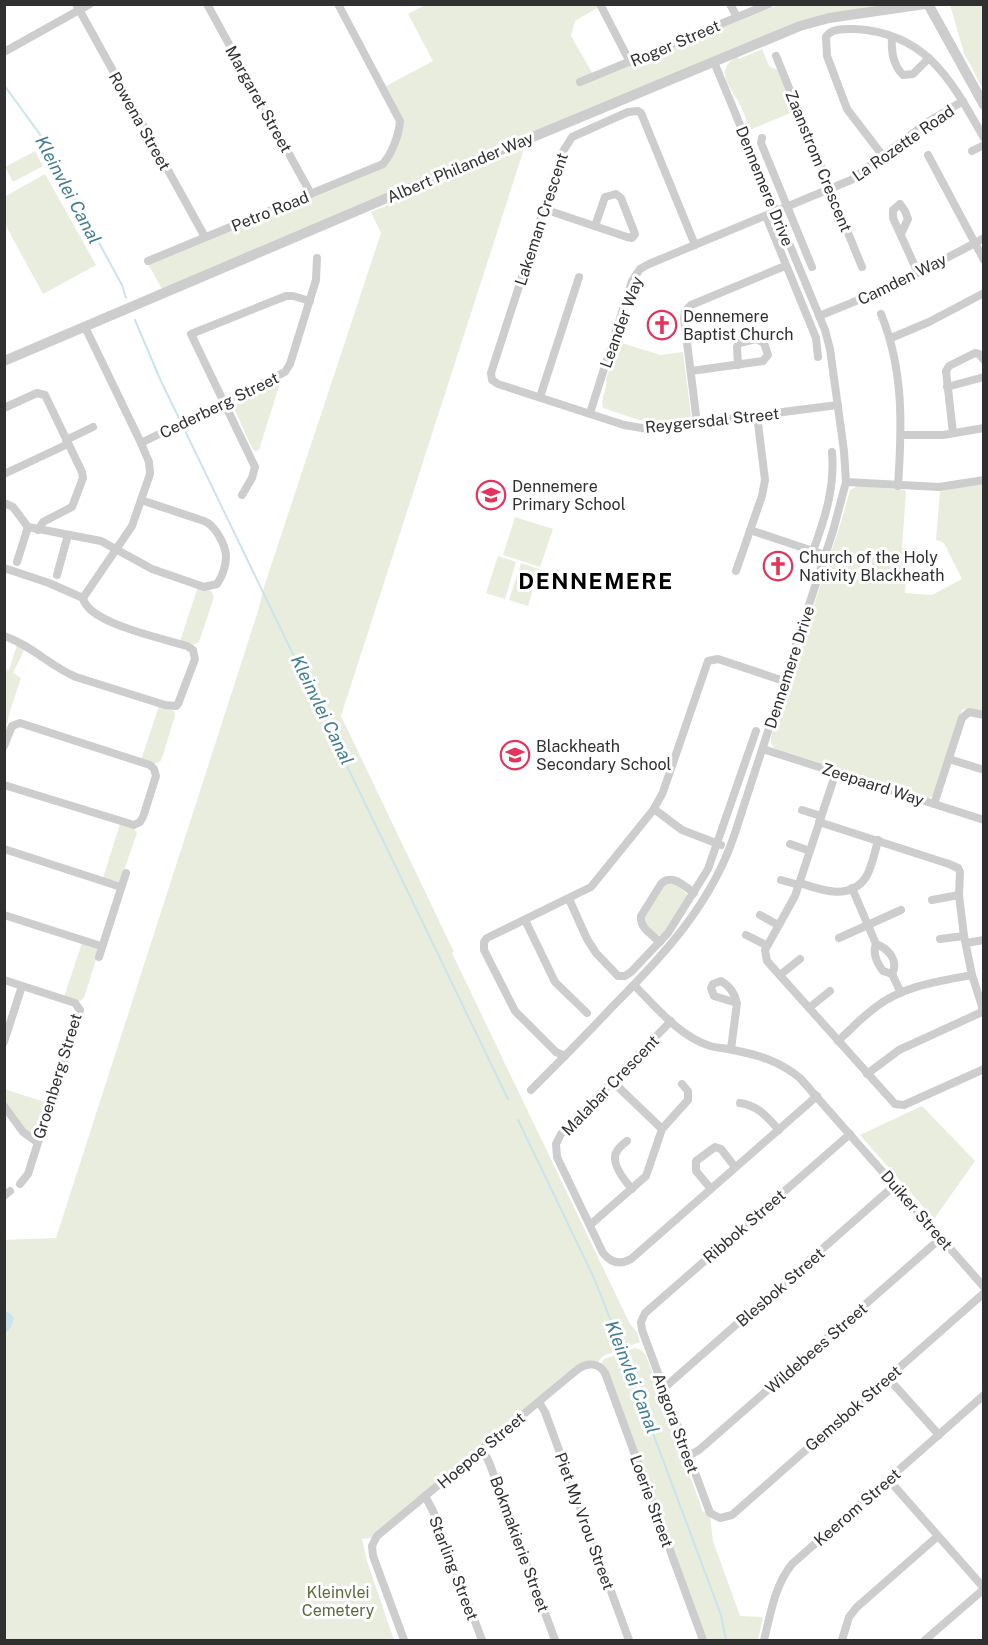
<svg xmlns="http://www.w3.org/2000/svg" width="988" height="1645" font-family="'Public Sans',sans-serif">
<style>
.green{fill:#e8edde}
.water{fill:#cbe4ec}
.lines{fill:none;stroke-linecap:round;stroke-linejoin:round}
.stream{stroke:#cbe4ec;stroke-width:2}
.minor{stroke:#cdcdcd;stroke-width:8}
.tertiary{stroke:#cdcdcd;stroke-width:10}
.labels{text-anchor:middle;stroke-width:6;stroke-linejoin:round;paint-order:stroke}
.street-label{font-size:16px;fill:#303030;stroke:#fff}
.poi-label{font-size:16px;fill:#303030;stroke:#fff;text-anchor:start}
.park-label{font-size:16px;fill:#5a6c3d;stroke:#fff}
.water-label{font-size:18px;font-style:italic;fill:#3e7e92;stroke:#fff}
.district-label{font-size:22px;font-weight:bold;letter-spacing:1.5px;fill:#000;stroke:#fff}
</style>
<rect width="100%" height="100%" fill="#fff"/>
<g class="green">
<path d="M425 5H602L575 21 571 36 593 74 580 86 778 5H902L832 13 162 289 148 264 381 167C404 127 409 129 386 86L433 61 408 14Z"/>
<polygon points="950,5 983,5 983,89 964,53"/>
<path d="M762 49 769 66 778 70 795 111 752 129 749 128C746 119 743 109 738 101 730 87 714 69 737 57L739 59Z"/>
<polygon points="524,149 341,716 454,952 452,953 630,1324 637,1332 640,1342 603,1356 598,1362 594,1361 372,1538 362,1539 367,1561 394,1640 5,1640 4,1335 8,1332 8,1312 5,1311 4,1240 56,1238 258,611 264,587 381,233 371,212"/>
<polygon points="35,151 43,166 13,182 5,167"/>
<polygon points="45,174 96,265 43,294 5,224 4,197"/>
<path d="M619 342 660 355 683 352 691 415 689 419 662 423 657 420H639L603 408C600 398 608 389 606 379Z"/>
<polygon points="275,384 278,383 279,386 259,450 255,451 252,448 233,406"/>
<polygon points="983,483 983,713 968,708 962,710 933,796 929,798 774,748 771,743 771,737 841,522 850,490 858,486 905,490 906,493 902,548 908,548 905,593 932,595 962,579 944,543 936,540 940,491"/>
<polygon points="515,517 553,529 540,567 503,555"/>
<polygon points="498,556 516,562 505,599 486,593"/>
<polygon points="521,563 539,569 528,606 509,600"/>
<polygon points="198,587 211,591 214,597 199,642 193,645 180,641"/>
<polygon points="18,642 26,646 13,673 21,678 9,714 5,737 5,669 9,670"/>
<polygon points="159,706 174,711 175,716 161,761 154,764 141,760"/>
<polygon points="120,824 134,829 137,833 120,882 103,878"/>
<polygon points="674,883 688,895 663,935 657,935 644,924 644,917 663,886"/>
<polygon points="82,943 97,949 98,953 84,998 78,1002 64,997"/>
<polygon points="4,1089 48,1103 36,1134 28,1134 5,1102"/>
<polygon points="922,1106 975,1161 934,1219 860,1135"/>
<polygon points="635,1348 641,1350 646,1355 703,1512 706,1511 710,1516 713,1541 740,1616 763,1617 758,1640 706,1640 601,1364 604,1359"/>
</g>
<polygon class="water" points="5,1311 11,1314 14,1318 11,1327 5,1335"/>
<g class="lines">
<g class="stream">
<polyline points="4,85 39,133 122,285 126,298"/>
<polyline points="135,320 160,379 508,1099"/>
<polyline points="518,1120 594,1278 611,1321 721,1615 726,1640"/>
</g>
<g class="minor">
<polyline points="76,4 205,237"/>
<polyline points="207,4 311,194"/>
<polyline points="600,4 630,62"/>
<polyline points="730,4 737,17"/>
<path d="M892 37C891 50 893 65 903 75L913 74 929 58"/>
<polyline points="4,52 90,4"/>
<polyline points="776,56 862,267"/>
<polyline points="580,82 769,4"/>
<polyline points="762,138 761,143 812,267"/>
<polyline points="972,151 984,145"/>
<polyline points="928,155 984,260"/>
<path d="M883 156 847 109 827 56 826 37C831 28 846 29 855 29 928 33 952 82 984 138"/>
<polyline points="544,209 627,237 632,238 635,234 621,198 616,194 605,197 595,226"/>
<polyline points="766,216 816,338 818,357"/>
<polyline points="901,234 908,219 905,211 900,204 893,210 893,218 918,273"/>
<polyline points="695,245 641,113 638,111 628,112 572,137 562,153 491,373 492,380 498,384 624,425 648,429 838,405"/>
<path d="M148 261 383 164C392 153 399 135 400 121L338 4"/>
<path d="M881 314C904 370 902 427 898 486"/>
<path d="M819 316C876 294 930 268 984 238"/>
<polyline points="891,338 929,322 984,293"/>
<polyline points="691,371 763,361 768,355 764,343 756,339 739,343 737,347 738,365"/>
<polyline points="947,387 984,377"/>
<polyline points="540,397 579,277"/>
<polyline points="4,408 37,393 45,395 82,472 83,478 72,507 43,522 38,530"/>
<polyline points="590,413 632,281 640,269 649,264 851,180 928,122 963,101"/>
<polyline points="697,423 684,318 685,311 691,305 785,266"/>
<polyline points="953,433 946,371 949,366 975,353 979,354 984,360"/>
<polyline points="902,435 943,435 984,428"/>
<polyline points="66,440 93,427"/>
<polyline points="141,443 285,372 290,364 316,280 317,258"/>
<polyline points="4,474 68,444"/>
<polyline points="846,482 939,487 984,480"/>
<polyline points="242,495 252,478 255,467 191,334 286,296 293,296 310,301"/>
<path d="M4 503 13 507 28 527 101 541 152 569 204 587 217 584C222 577 226 566 226 557 226 545 215 525 204 521L141 500"/>
<polyline points="750,530 825,555"/>
<path d="M813 551C825 518 835 488 832 452"/>
<polyline points="17,562 28,527"/>
<polyline points="4,568 49,583 83,598"/>
<polyline points="736,571 762,496 765,480 757,415"/>
<polyline points="57,575 68,535"/>
<polyline points="83,598 132,526 150,474 149,462 141,443 85,327"/>
<path d="M4 636C31 645 50 666 76 677L165 705 176 706 178 704 195 659 193 650 187 646C165 639 87 623 83 598"/>
<polyline points="4,746 12,726 20,723 150,765 154,769 156,776 143,817 140,822 134,825 4,785"/>
<polyline points="763,749 984,820"/>
<polyline points="949,759 984,770"/>
<polyline points="836,772 795,896 765,950 767,961 895,1104 904,1105 984,1069"/>
<polyline points="934,804 962,718 969,712 984,715"/>
<polyline points="654,809 682,830 721,845"/>
<polyline points="802,810 821,816"/>
<polyline points="819,822 949,864 958,868 960,872 959,895 964,936 972,975 982,1006 982,1012 899,1050 867,1074"/>
<polyline points="790,844 810,851"/>
<polyline points="4,849 121,887"/>
<polyline points="781,880 799,885"/>
<path d="M800 883C821 890 850 901 866 877 872 867 875 852 878 840"/>
<path d="M852 888 876 944C872 954 877 963 883 971L892 974 901 993"/>
<polyline points="569,899 587,939 596,953 618,976 625,976 631,972 668,933 708,869 756,731"/>
<polyline points="932,900 959,895"/>
<polyline points="4,915 101,946"/>
<polyline points="760,915 778,925"/>
<polyline points="525,920 555,982 587,1013"/>
<polyline points="746,935 766,945"/>
<polyline points="839,938 901,910"/>
<polyline points="940,939 964,936"/>
<path d="M660 942C652 935 639 927 641 916L661 884C672 873 684 886 694 893"/>
<polyline points="966,943 984,940"/>
<path d="M876 944C889 949 899 961 892 974"/>
<polyline points="99,957 126,873"/>
<polyline points="780,975 800,959"/>
<polyline points="4,980 75,1003 80,1010 28,1174 20,1184"/>
<path d="M634 985C656 1007 679 1036 710 1046 717 1048 725 1048 733 1050 759 1055 779 1061 800 1078L984 1287"/>
<polyline points="809,1008 830,991"/>
<path d="M671 1021 561 1134 556 1144 557 1157 603 1253C611 1263 620 1265 631 1259L817 1096"/>
<path d="M838 1041C850 1030 862 1017 876 1007 902 986 940 981 972 975"/>
<polyline points="4,1042 22,986"/>
<path d="M731 1049 737 1003C735 994 730 986 721 981L713 984 711 988 714 996 737 1003"/>
<polyline points="565,1056 556,1052 515,1011 484,950 484,942 487,938 591,887 654,809 663,792 708,661 718,659 784,681"/>
<polyline points="612,1081 662,1129"/>
<path d="M531 1090C559 1062 587 1034 614 1005 664 955 711 904 734 836L833 531 846 482 844 451 830 349 825 330 714 62"/>
<path d="M740 1103C759 1106 767 1117 779 1130"/>
<polyline points="4,1106 23,1132 37,1142"/>
<polyline points="850,1134 645,1313 641,1322 642,1330 710,1513 720,1518 732,1515 984,1293"/>
<path d="M627 1141C623 1144 618 1148 616 1153 611 1164 625 1181 632 1189"/>
<polyline points="711,1189 696,1171 696,1161 715,1147 721,1149 735,1167"/>
<polyline points="4,1196 10,1191"/>
<polyline points="590,1225 646,1176 662,1129 688,1100 688,1091 682,1084"/>
<polyline points="888,1378 939,1435"/>
<polyline points="664,1388 895,1185"/>
<polyline points="539,1402 545,1412 629,1640"/>
<polyline points="482,1449 489,1462 555,1640"/>
<polyline points="688,1456 699,1450 941,1238"/>
<polyline points="888,1479 984,1588"/>
<polyline points="425,1496 433,1511 482,1640"/>
<path d="M404 1640 373 1556 372 1546 377 1536 578 1369C588 1362 599 1363 605 1373L703 1640"/>
<path d="M764 1640C771 1613 774 1587 792 1564L984 1395"/>
<polyline points="842,1640 849,1617 857,1607 938,1536"/>
<polyline points="925,1640 984,1589"/>
</g>
<g class="tertiary">
<polyline points="928,4 984,105"/>
<polyline points="4,361 434,178 800,26 829,18 925,4"/>
</g>
</g>
<defs>
<g id="church-ring" transform="scale(1.5)"><circle r="9.5" fill="#fff" stroke="#e4345c" stroke-width="1.5"/><path d="M-1.2-6h2.4v3.5h3.3v2.4h-3.3V6h-2.4V-.1h-3.3v-2.4h3.3Z" fill="#e4345c"/></g>
<g id="school-ring" transform="scale(1.5)"><circle r="9.5" fill="#fff" stroke="#e4345c" stroke-width="1.5"/><path d="M0-5L7-2L0 1L-7-2ZM-4 1L0 2.5L4 1V4Q0 6-4 4Z" fill="#e4345c"/></g>
</defs>
<g fill-rule="evenodd">
<use href="#church-ring" x="662" y="325"/>
<use href="#school-ring" x="491" y="495"/>
<use href="#church-ring" x="778" y="566"/>
<use href="#school-ring" x="515" y="755"/>
</g>
<g class="labels">
<g class="street-label">
<text transform="translate(675 43) rotate(-23)" y="6">Roger Street</text>
<text transform="translate(259 99) rotate(61)" y="6">Margaret Street</text>
<text transform="translate(140 121) rotate(61)" y="6">Rowena Street</text>
<text transform="translate(903 143) rotate(-35)" y="6">La Rozette Road</text>
<text transform="translate(819 161) rotate(68)" y="6">Zaanstrom Crescent</text>
<text transform="translate(460 167) rotate(-23)" y="6">Albert Philander Way</text>
<text transform="translate(765 186) rotate(68)" y="6">Dennemere Drive</text>
<text transform="translate(270 211) rotate(-22)" y="6">Petro Road</text>
<text transform="translate(541 219) rotate(-72)" y="6">Lakeman Crescent</text>
<text transform="translate(902 279) rotate(-26)" y="6">Camden Way</text>
<text transform="translate(621 322) rotate(-70)" y="6">Leander Way</text>
<text transform="translate(219 405) rotate(-26)" y="6">Cederberg Street</text>
<text transform="translate(712 420) rotate(-6)" y="6">Reygersdal Street</text>
<text transform="translate(789 667) rotate(-72)" y="6">Dennemere Drive</text>
<text transform="translate(873 784) rotate(18)" y="6">Zeepaard Way</text>
<text transform="translate(57 1076) rotate(-73)" y="6">Groenberg Street</text>
<text transform="translate(610 1085) rotate(-46)" y="6">Malabar Crescent</text>
<text transform="translate(917 1210) rotate(49)" y="6">Duiker Street</text>
<text transform="translate(744 1226) rotate(-41)" y="6">Ribbok Street</text>
<text transform="translate(780 1287) rotate(-41)" y="6">Blesbok Street</text>
<text transform="translate(816 1348) rotate(-41)" y="6">Wildebees Street</text>
<text transform="translate(853 1408) rotate(-41)" y="6">Gemsbok Street</text>
<text transform="translate(676 1423) rotate(70)" y="6">Angora Street</text>
<text transform="translate(481 1450) rotate(-40)" y="6">Hoepoe Street</text>
<text transform="translate(652 1501) rotate(70)" y="6">Loerie Street</text>
<text transform="translate(857 1507) rotate(-41)" y="6">Keerom Street</text>
<text transform="translate(585 1521) rotate(70)" y="6">Piet My Vrou Street</text>
<text transform="translate(520 1544) rotate(70)" y="6">Bokmakierie Street</text>
<text transform="translate(454 1568) rotate(69)" y="6">Starling Street</text>
</g>
<g class="poi-label">
<text x="683" y="322">Dennemere<tspan x="683" dy="18">Baptist Church</tspan></text>
<text x="512" y="492">Dennemere<tspan x="512" dy="18">Primary School</tspan></text>
<text x="799" y="563">Church of the Holy<tspan x="799" dy="18">Nativity Blackheath</tspan></text>
<text x="536" y="752">Blackheath<tspan x="536" dy="18">Secondary School</tspan></text>
</g>
<g class="park-label">
<text x="338" y="1598">Kleinvlei<tspan x="338" dy="18">Cemetery</tspan></text>
</g>
<g class="water-label">
<text transform="translate(68 190) rotate(62)" y="6">Kleinvlei Canal</text>
<text transform="translate(322 710) rotate(64)" y="6">Kleinvlei Canal</text>
<text transform="translate(632 1377) rotate(69)" y="6">Kleinvlei Canal</text>
</g>
<g class="district-label">
<text x="596" y="589">DENNEMERE</text>
</g>
</g>
<rect width="988" height="1645" fill="none" stroke="#303030" stroke-width="12"/>
</svg>
